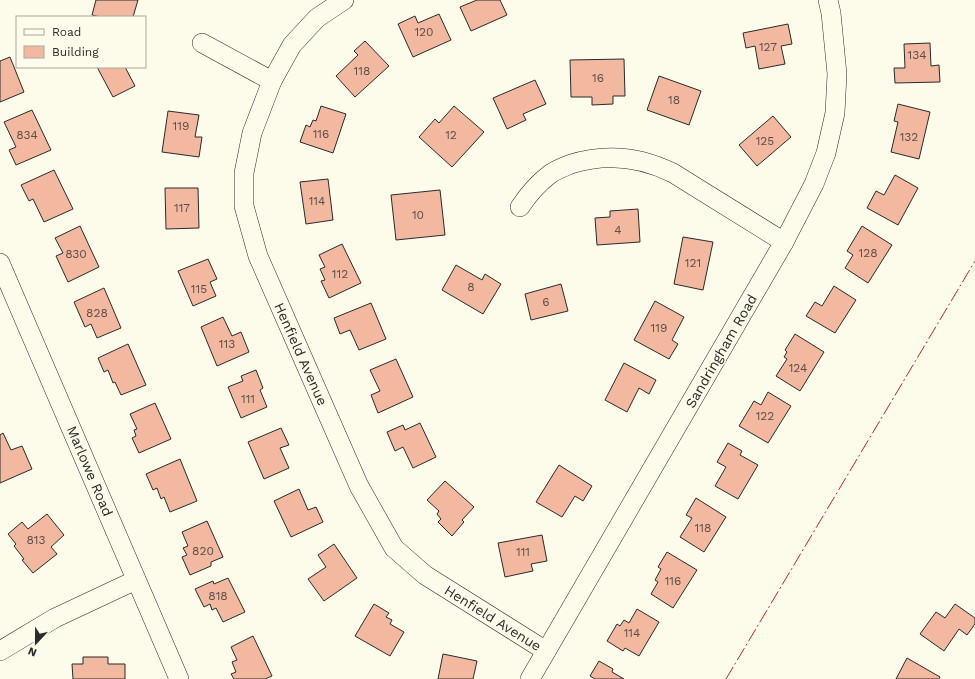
<svg xmlns="http://www.w3.org/2000/svg" width="975" height="679" font-family="'Work Sans',sans-serif">
<style>
.building{fill:#f2b8a0;stroke:#2b2b2b}
.lines{fill:none;stroke-linecap:round;stroke-linejoin:round}
.minor-casing{stroke:#2b2b2b;stroke-width:20}
.minor{stroke:#fdfbea;stroke-width:19}
.power{stroke:#c62828;stroke-width:1;stroke-dasharray:14 3 2 3;stroke-linecap:butt}
.labels{text-anchor:middle;stroke-width:3;stroke-linejoin:round;paint-order:stroke}
.number-label{font-size:12px;fill:#5d4e48}
.street-label{font-size:14px;fill:#2b2b2b;stroke:#fdfbea}
</style>
<rect width="100%" height="100%" fill="#fdfbea"/>
<g class="building">
<polygon points="96,0 138,0 133,17 100,17 92,15"/>
<polygon points="477,0 500,0 507,15 471,31 460,7"/>
<polygon points="439,14 451,40 413,57 398,24 415,16 418,23"/>
<polygon points="788,24 792,44 781,46 785,64 759,69 755,46 746,48 743,33"/>
<polygon points="365,41 389,66 355,97 336,76 358,55 354,51"/>
<polygon points="930,43 931,66 939,65 940,82 895,83 894,68 905,68 904,44"/>
<polygon points="10,57 24,92 0,102 0,61"/>
<polygon points="624,59 625,96 613,96 613,104 592,105 592,97 571,97 570,60"/>
<polygon points="97,67 125,67 135,86 113,97"/>
<polygon points="659,76 701,91 689,125 647,110"/>
<polygon points="535,80 546,104 523,114 526,120 507,129 493,98"/>
<polygon points="898,104 930,112 919,159 891,152 898,122 894,121"/>
<polygon points="321,106 346,114 333,153 300,142 306,125 310,127 313,120 316,121"/>
<polygon points="454,106 484,132 452,167 419,137 435,119 439,123"/>
<polygon points="32,110 51,150 16,165 9,150 16,147 4,122"/>
<polygon points="168,111 199,115 195,137 202,137 199,157 162,152"/>
<polygon points="773,116 791,137 757,166 739,145"/>
<polygon points="54,170 73,209 44,222 33,199 29,201 21,185"/>
<polygon points="895,175 918,188 898,225 867,208 876,191 884,195"/>
<polygon points="328,179 333,220 306,224 300,182"/>
<polygon points="165,188 198,188 199,228 166,229"/>
<polygon points="440,190 445,235 396,240 391,195"/>
<polygon points="638,209 640,242 597,245 595,218 610,217 610,211"/>
<polygon points="80,226 99,267 68,282 56,256 63,253 55,238"/>
<polygon points="862,226 892,245 868,283 845,268 853,255 847,251"/>
<polygon points="683,237 713,242 703,290 674,284"/>
<polygon points="342,244 361,283 329,298 321,281 325,280 320,269 325,267 319,255"/>
<polygon points="208,259 217,279 210,282 216,296 193,306 178,271"/>
<polygon points="456,265 482,280 485,274 501,284 483,314 442,290"/>
<polygon points="561,284 568,311 531,320 525,294"/>
<polygon points="834,286 856,300 835,333 806,316 815,302 822,306"/>
<polygon points="104,288 121,328 97,338 91,324 85,327 74,302"/>
<polygon points="655,301 684,317 672,340 678,344 669,359 634,340"/>
<polygon points="371,303 386,339 359,350 350,330 340,334 334,318"/>
<polygon points="223,317 232,336 241,332 249,352 217,366 201,327"/>
<polygon points="795,334 824,352 800,391 776,376 787,359 784,357 787,352 785,350"/>
<polygon points="128,344 146,385 121,395 115,382 113,383 108,370 104,372 98,358"/>
<polygon points="396,359 413,397 378,413 371,395 380,391 370,370"/>
<polygon points="624,363 656,380 649,394 639,388 627,412 605,400"/>
<polygon points="256,370 263,388 260,390 267,407 241,418 228,387 243,381 241,376"/>
<polygon points="768,392 791,406 768,443 739,426 754,401 761,405"/>
<polygon points="155,403 171,439 139,453 132,438 136,436 134,430 137,429 130,414"/>
<polygon points="420,423 436,457 413,468 403,447 395,451 387,432 403,425 405,430"/>
<polygon points="281,428 289,445 280,448 289,468 264,479 248,442"/>
<polygon points="3,433 11,450 22,446 32,469 0,483 0,435"/>
<polygon points="728,443 742,451 740,455 758,465 738,499 715,486 726,467 717,462"/>
<polygon points="180,459 197,501 170,512 164,497 161,499 157,488 153,490 146,474"/>
<polygon points="559,465 592,486 583,501 575,496 562,517 536,502"/>
<polygon points="445,481 474,507 462,520 464,522 452,536 438,522 441,519 437,514 439,511 427,500"/>
<polygon points="299,489 308,510 316,507 323,522 291,537 274,501"/>
<polygon points="696,498 726,517 704,552 680,537 692,518 686,515"/>
<polygon points="47,514 64,535 51,547 57,554 33,573 22,560 24,559 14,546 16,544 8,534 22,522 28,529"/>
<polygon points="207,521 223,557 211,562 211,566 190,575 182,557 187,555 183,548 188,546 182,532"/>
<polygon points="542,535 547,561 531,564 533,571 505,577 498,543"/>
<polygon points="334,544 357,578 324,601 308,579 326,567 318,555"/>
<polygon points="667,552 697,570 673,608 651,594 658,582 655,580 661,569 658,567"/>
<polygon points="228,578 245,612 223,622 216,608 212,610 210,604 204,607 195,589 213,581 214,584"/>
<polygon points="374,604 389,613 386,617 392,620 390,624 404,632 390,656 355,636"/>
<polygon points="955,604 975,618 975,624 967,635 959,629 944,651 920,634 936,612 945,618"/>
<polygon points="637,609 659,622 639,656 625,648 623,651 607,641 617,624 620,626 624,620 629,623"/>
<polygon points="253,636 272,676 265,679 234,679 231,674 236,672 232,662 237,660 231,647"/>
<polygon points="443,654 477,661 473,679 438,679"/>
<polygon points="83,657 108,657 108,664 125,664 125,679 73,679 72,664 83,664"/>
<polygon points="907,658 940,677 939,679 896,679"/>
<polygon points="599,661 613,669 612,672 624,679 595,679 590,676"/>
</g>
<g class="lines">
<g class="minor-casing">
<g id="minor">
<polyline points="344,0 317,18 292,45 272,81 252,133 244,173 244,206 258,256 359,486 394,548 425,575 546,651"/>
<polyline points="202,43 272,81"/>
<path d="M520 207C528 195 537 184 549 175 555 170 564 167 571 164 606 153 641 157 673 173L784 242"/>
<polyline points="0,263 179,679"/>
<polyline points="0,651 55,618 136,580"/>
<polyline points="530,679 784,242 814,184 826,153 835,113 837,74 831,13 828,0"/>
</g>
</g>
<use href="#minor" class="minor"/>
<polyline class="power" points="726,679 975,261"/>
</g>
<g class="labels">
<g class="number-label">
<text x="424" y="36">120</text>
<text x="768" y="51">127</text>
<text x="917" y="59">134</text>
<text x="362" y="75">118</text>
<text x="598" y="82">16</text>
<text x="674" y="104">18</text>
<text x="181" y="130">119</text>
<text x="321" y="138">116</text>
<text x="27" y="139">834</text>
<text x="451" y="139">12</text>
<text x="909" y="141">132</text>
<text x="765" y="145">125</text>
<text x="317" y="205">114</text>
<text x="182" y="212">117</text>
<text x="418" y="219">10</text>
<text x="618" y="234">4</text>
<text x="868" y="257">128</text>
<text x="76" y="258">830</text>
<text x="693" y="267">121</text>
<text x="340" y="278">112</text>
<text x="471" y="291">8</text>
<text x="199" y="293">115</text>
<text x="546" y="306">6</text>
<text x="97" y="317">828</text>
<text x="659" y="332">119</text>
<text x="227" y="348">113</text>
<text x="798" y="372">124</text>
<text x="248" y="403">111</text>
<text x="765" y="420">122</text>
<text x="703" y="532">118</text>
<text x="36" y="544">813</text>
<text x="203" y="555">820</text>
<text x="523" y="556">111</text>
<text x="673" y="585">116</text>
<text x="218" y="600">818</text>
<text x="632" y="637">114</text>
</g>
<g class="street-label">
<text transform="translate(721 351) rotate(-60)" y="5">Sandringham Road</text>
<text transform="translate(301 354) rotate(66)" y="5">Henfield Avenue</text>
<text transform="translate(90 471) rotate(67)" y="5">Marlowe Road</text>
<text transform="translate(493 618) rotate(32)" y="5">Henfield Avenue</text>
</g>
</g>
<rect x="16" y="16" width="130" height="52" fill="#fdfbea" stroke="#a9a89e"/>
<rect x="24" y="29" width="20" height="6" fill="#fdfbea" stroke="#a9a89e"/>
<text x="52" y="36" font-size="12" fill="#2b2b2b">Road</text>
<rect x="24" y="46" width="20" height="12" fill="#f2b8a0" stroke="#a9a89e"/>
<text x="52" y="56" font-size="12" fill="#2b2b2b">Building</text>
<g transform="translate(36 643) rotate(202)" stroke="#fdfbea" stroke-width="3" paint-order="stroke">
<path d="M0-3L7 15L0 10L-7 15Z" fill="#2b2b2b"/>
<text y="-6" font-size="11" font-weight="bold" text-anchor="middle" fill="#2b2b2b">N</text>
</g>
</svg>
